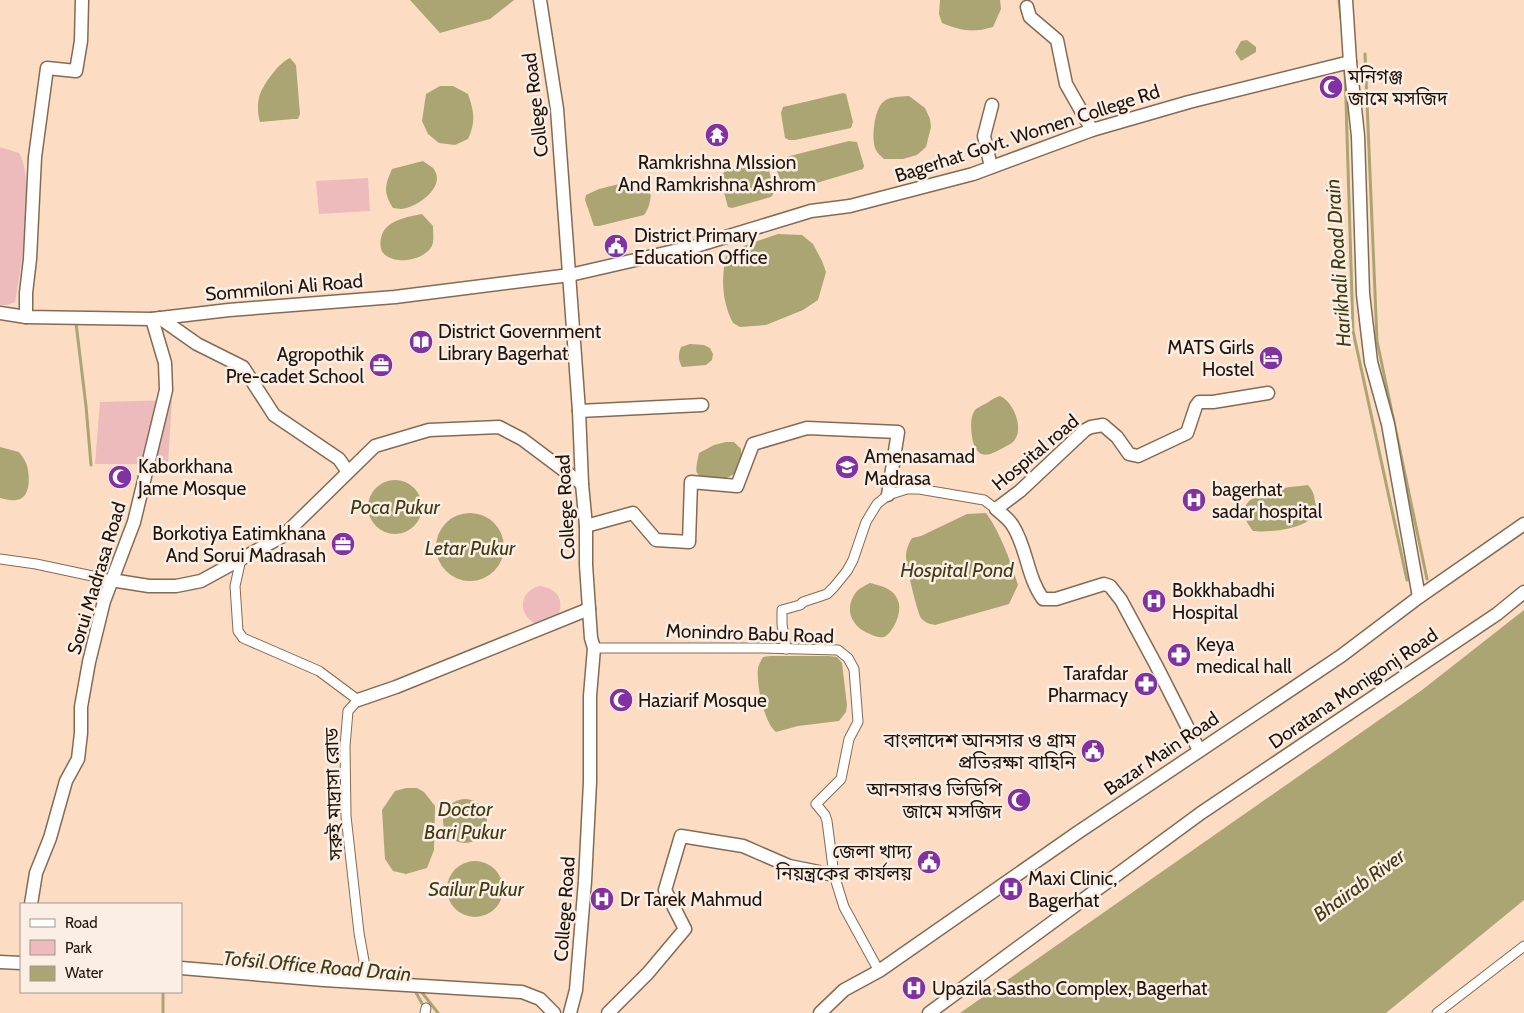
<svg xmlns="http://www.w3.org/2000/svg" width="1524" height="1013" font-family="Cabin,'Noto Sans Bengali',sans-serif">
<style>
.green{fill:#edbbbb}
.water{fill:#aaa573}
.lines{fill:none;stroke-linecap:round;stroke-linejoin:round}
.stream{stroke:#aaa573;stroke-width:3}
.street-casing{stroke:#856a53;stroke-width:11}
.secondary-casing{stroke:#856a53;stroke-width:15}
.street{stroke:#fff;stroke-width:9}
.secondary{stroke:#fff;stroke-width:12}
.labels{text-anchor:middle;stroke-width:5;stroke-linejoin:round;paint-order:stroke}
.poi-label{font-size:19px;fill:#1e140b;stroke:#fbeee4;text-anchor:start}
.street-label{font-size:19px;fill:#1e140b;stroke:#fbeee4}
.water-label{font-size:20px;font-style:italic;fill:#3f3b12;stroke:#fbeee4}
</style>
<rect width="100%" height="100%" fill="#fcddc4"/>
<g class="green">
<path d="M0 147 19 153C36 182 21 268 15 302L7 305H0Z"/>
<polygon points="368,178 370,211 319,214 316,181"/>
<polygon points="172,400 168,464 95,464 100,402"/>
<path d="M539 586C556 587 565 600 558 615L536 624C517 614 519 592 539 586Z"/>
</g>
<g class="water">
<polygon points="410,0 514,0 490,19 440,33"/>
<path d="M940 0H1000L1001 9 993 27C972 33 962 31 942 23L939 14Z"/>
<polygon points="1247,40 1256,47 1256,52 1241,61 1235,52 1241,41"/>
<path d="M290 58 296 65 300 114 298 119H293L260 122C258 115 257 105 259 98 261 87 279 62 290 58Z"/>
<path d="M440 86H453L468 94C474 112 476 121 468 139L455 145 439 143 428 134 422 121 426 94Z"/>
<polygon points="843,93 846,94 853,122 851,128 795,140 789,140 785,138 781,113 783,107"/>
<path d="M909 96 925 108 930 119 931 127 926 147 917 155 903 159H884C881 156 877 153 876 150 871 140 874 112 882 103 889 96 899 97 909 96Z"/>
<polygon points="849,141 857,142 864,166 863,169 790,191 784,189 775,166 777,162 782,158"/>
<path d="M423 161C426 163 430 166 433 168 448 186 417 208 401 209 398 209 396 208 393 208 383 192 385 185 392 169Z"/>
<polygon points="763,163 768,165 774,193 771,197 732,208 728,207 720,178 725,171"/>
<path d="M635 180C655 181 653 203 644 215L599 226H594L585 200 586 195 599 189Z"/>
<path d="M422 214 433 226C433 234 435 243 430 249 420 261 394 265 383 253 380 249 380 243 381 238 385 220 407 217 422 214Z"/>
<path d="M778 234 802 235 813 244 822 261 826 272 818 300 803 310 766 325 740 327 733 323C722 302 721 279 726 256L746 245Z"/>
<path d="M690 344 704 345 710 348 713 354 712 360 706 365 682 367C678 359 678 355 681 347Z"/>
<path d="M1000 396C1014 402 1025 430 1013 442 1011 444 1006 446 1003 448 990 455 979 461 973 442 971 433 969 416 976 409 979 407 983 405 987 403 991 400 994 398 1000 396Z"/>
<path d="M726 442H734L741 449C741 454 743 460 741 465 737 479 705 488 697 473 695 468 698 459 699 453L714 445Z"/>
<path d="M0 447 19 452C22 456 26 461 27 466 30 476 31 499 16 500 11 501 5 499 0 498Z"/>
<circle cx="395" cy="507" r="27"/>
<path d="M1308 485C1313 491 1314 494 1315 502 1316 505 1317 507 1316 510 1313 529 1268 533 1253 531 1222 492 1283 488 1308 485Z"/>
<circle cx="470" cy="547" r="34"/>
<path d="M986 513C1001 534 1010 560 1018 585L1009 604 935 625C930 624 925 623 921 618 917 612 906 565 906 556 906 550 909 543 912 538L921 536 967 514Z"/>
<path d="M870 583C882 586 896 589 899 604 900 611 898 619 894 626 892 629 889 635 884 637 879 638 874 636 870 634 851 627 843 608 857 591 860 588 866 585 870 583Z"/>
<polygon points="1524,610 1524,900 1386,1013 960,1013 1422,690"/>
<path d="M770 656H829L837 657 842 663 847 705 846 712 839 721 798 726 776 732C764 723 756 683 758 668 759 664 761 661 763 657Z"/>
<polygon points="406,788 417,788 424,792 435,806 434,850 427,868 406,874 393,871 385,859 382,810 395,791"/>
<circle cx="465" cy="821" r="22"/>
<circle cx="475" cy="889" r="28"/>
</g>
<g class="lines">
<g class="stream">
<polyline points="1339,0 1341,18"/>
<polyline points="1365,54 1377,341 1427,579"/>
<polyline points="1345,69 1353,331 1407,580"/>
<polyline points="76,323 86,406 91,465"/>
<polyline points="414,989 424,1007"/>
<polyline points="420,990 438,1013"/>
<polyline points="163,1013 163,992"/>
</g>
<g class="street-casing">
<g id="street">
<polyline points="0,559 36,564 111,580"/>
<polyline points="241,559 235,586 238,631 243,638 319,671 358,700 348,711 345,746 346,816 359,933 368,983"/>
<polyline points="594,648 761,648 838,650 848,658 854,669 858,722 849,739 841,779 816,804 825,815 827,821 834,875 844,907 879,971"/>
<polyline points="786,649 782,624 782,610 800,605 803,602 827,594 834,587 847,571 853,560 866,522 877,504 888,495 907,489 919,489 984,500 996,509"/>
<polyline points="425,1013 426,1008"/>
<polyline points="1437,1013 1524,946"/>
</g>
</g>
<g class="secondary-casing">
<g id="secondary">
<polyline points="540,0 557,109 579,411 582,484 586,526 586,565 591,638 594,648 590,696 590,782 585,881 576,990 570,1013"/>
<polyline points="1346,0 1350,62 1358,136 1363,294 1371,362 1388,424 1419,597"/>
<polyline points="1027,7 1030,17 1057,40 1066,84 1092,130"/>
<polyline points="991,167 984,136 992,105"/>
<polyline points="0,313 26,317 152,319 229,310 395,297 570,275 696,246 811,211 850,206 973,174 1092,130 1189,102 1350,62"/>
<polyline points="26,317 26,293 30,259 35,157 47,68 76,71 81,41 82,0"/>
<polyline points="160,318 197,344 243,367 274,415 339,459 348,472"/>
<polyline points="579,411 702,405"/>
<polyline points="586,526 633,513 656,540 689,542 691,482 737,486 753,444 807,428 898,432 888,495"/>
<polyline points="111,580 149,586 176,586 201,581 283,536 375,446 429,430 499,427 522,439 582,484"/>
<polyline points="358,700 396,687 589,609"/>
<path d="M1199 750 1156 665 1121 600 1110 586 1104 584 1056 599H1043C1027 577 1027 548 1013 526 1009 519 1002 514 996 509L1020 491 1085 430 1091 427 1103 425 1117 437 1129 454 1138 456 1187 433 1196 406 1199 402H1213L1268 393"/>
<polyline points="31,904 36,873 50,838 66,781 78,759 81,733 81,707 89,662 104,601 134,522 166,390 165,363 152,319"/>
<polyline points="0,962 21,963"/>
<polyline points="181,968 324,980 522,992 540,999 554,1013"/>
<polyline points="608,1013 648,973 685,929 665,890 681,836 743,846 789,866 834,875"/>
<polyline points="820,1013 844,990 879,971 1077,833 1341,656 1419,597 1524,524"/>
<polyline points="929,1013 1201,813 1497,614 1524,592"/>
</g>
</g>
<use href="#street" class="street"/>
<use href="#secondary" class="secondary"/>
</g>
<defs>
<g id="mosque-disc" transform="scale(1.25)"><circle r="9.5" fill="#8131a1" stroke="#fbeee4"/><path d="M3.5-4.9A6 6 0 1 0 3.5 4.9A5 5 0 1 1 3.5-4.9Z" fill="#fff"/></g>
<g id="temple-disc" transform="scale(1.25)"><circle r="9.5" fill="#8131a1" stroke="#fbeee4"/><path d="M0-6L5-2H3V0L6.5 2.5H4V6H1.5V3h-3V6H-4V2.5H-6.5L-3 0V-2H-5Z" fill="#fff"/></g>
<g id="civic-disc" transform="scale(1.25)"><circle r="9.5" fill="#8131a1" stroke="#fbeee4"/><path d="M-.6-6.5H3V-4.5H.6V-3L4-1V1h2V6H-6V1h2V-1L-.6-3ZM-1.2 2.5V6h2.4V2.5Z" fill="#fff"/></g>
<g id="library-disc" transform="scale(1.25)"><circle r="9.5" fill="#8131a1" stroke="#fbeee4"/><path d="M-6-4Q-3-5.5-.7-3.5V5Q-3 3-6 4ZM6-4Q3-5.5 .7-3.5V5Q3 3 6 4Z" fill="#fff"/></g>
<g id="hotel-disc" transform="scale(1.25)"><circle r="9.5" fill="#8131a1" stroke="#fbeee4"/><path d="M-6-4.5h1.5V1H6V5H4.5V3h-9V5H-6ZM-4 0a1.8 1.8 0 1 1 3.6 0ZM.5 0V-2.5h3Q6-2.5 6 0Z" fill="#fff"/></g>
<g id="office-disc" transform="scale(1.25)"><circle r="9.5" fill="#8131a1" stroke="#fbeee4"/><path d="M-6-3h4V-5.5h4V-3h4V5H-6ZM-1-4.5V-3h2v-1.5ZM-6 0V1H6V0Z" fill="#fff"/></g>
<g id="school-disc" transform="scale(1.25)"><circle r="9.5" fill="#8131a1" stroke="#fbeee4"/><path d="M0-5L7-2L0 1L-7-2ZM-4 1L0 2.5L4 1V4Q0 6-4 4Z" fill="#fff"/></g>
<g id="hospital-disc" transform="scale(1.25)"><circle r="9.5" fill="#8131a1" stroke="#fbeee4"/><path d="M-5-5h3v3.5h4V-5h3V5h-3V1.5h-4V5h-3Z" fill="#fff"/></g>
<g id="pharmacy-disc" transform="scale(1.25)"><circle r="9.5" fill="#8131a1" stroke="#fbeee4"/><path d="M-2-6h4v4h4v4h-4v4h-4v-4h-4v-4h4Z" fill="#fff"/></g>
</defs>
<g fill-rule="evenodd">
<use href="#mosque-disc" x="1331" y="87"/>
<use href="#temple-disc" x="717" y="135"/>
<use href="#civic-disc" x="616" y="246"/>
<use href="#library-disc" x="421" y="342"/>
<use href="#hotel-disc" x="1271" y="358"/>
<use href="#office-disc" x="381" y="365"/>
<use href="#school-disc" x="847" y="467"/>
<use href="#mosque-disc" x="120" y="477"/>
<use href="#hospital-disc" x="1194" y="500"/>
<use href="#office-disc" x="343" y="544"/>
<use href="#hospital-disc" x="1154" y="601"/>
<use href="#pharmacy-disc" x="1179" y="655"/>
<use href="#pharmacy-disc" x="1146" y="684"/>
<use href="#mosque-disc" x="621" y="700"/>
<use href="#civic-disc" x="1093" y="751"/>
<use href="#mosque-disc" x="1019" y="800"/>
<use href="#civic-disc" x="929" y="862"/>
<use href="#hospital-disc" x="1011" y="889"/>
<use href="#hospital-disc" x="602" y="899"/>
<use href="#hospital-disc" x="914" y="988"/>
</g>
<g class="labels">
<g class="poi-label">
<text x="1348" y="83">মনিগঞ্জ<tspan x="1348" dy="22">জামে মসজিদ</tspan></text>
<text x="717" y="169" text-anchor="middle">Ramkrishna MIssion<tspan x="717" dy="22">And Ramkrishna Ashrom</tspan></text>
<text x="634" y="242">District Primary<tspan x="634" dy="22">Education Office</tspan></text>
<text x="438" y="338">District Government<tspan x="438" dy="22">Library Bagerhat</tspan></text>
<text x="1254" y="354" text-anchor="end">MATS Girls<tspan x="1254" dy="22">Hostel</tspan></text>
<text x="364" y="361" text-anchor="end">Agropothik<tspan x="364" dy="22">Pre-cadet School</tspan></text>
<text x="864" y="463">Amenasamad<tspan x="864" dy="22">Madrasa</tspan></text>
<text x="138" y="473">Kaborkhana<tspan x="138" dy="22">Jame Mosque</tspan></text>
<text x="1212" y="496">bagerhat<tspan x="1212" dy="22">sadar hospital</tspan></text>
<text x="326" y="540" text-anchor="end">Borkotiya Eatimkhana<tspan x="326" dy="22">And Sorui Madrasah</tspan></text>
<text x="1172" y="597">Bokkhabadhi<tspan x="1172" dy="22">Hospital</tspan></text>
<text x="1196" y="651">Keya<tspan x="1196" dy="22">medical hall</tspan></text>
<text x="1128" y="680" text-anchor="end">Tarafdar<tspan x="1128" dy="22">Pharmacy</tspan></text>
<text x="638" y="707">Haziarif Mosque</text>
<text x="1076" y="747" text-anchor="end">বাংলাদেশ আনসার ও গ্রাম<tspan x="1076" dy="22">প্রতিরক্ষা বাহিনি</tspan></text>
<text x="1002" y="796" text-anchor="end">আনসারও ভিডিপি<tspan x="1002" dy="22">জামে মসজিদ</tspan></text>
<text x="912" y="858" text-anchor="end">জেলা খাদ্য<tspan x="912" dy="22">নিয়ন্ত্রকের কার্যলয়</tspan></text>
<text x="1028" y="885">Maxi Clinic,<tspan x="1028" dy="22">Bagerhat</tspan></text>
<text x="620" y="906">Dr Tarek Mahmud</text>
<text x="932" y="995">Upazila Sastho Complex, Bagerhat</text>
</g>
<g class="street-label">
<text transform="translate(535 105) rotate(-97)" y="7">College Road</text>
<text transform="translate(1027 133) rotate(-18)" y="7">Bagerhat Govt. Women College Rd</text>
<text transform="translate(284 287) rotate(-5)" y="7">Sommiloni Ali Road</text>
<text transform="translate(1035 452) rotate(-40)" y="7">Hospital road</text>
<text transform="translate(565 507) rotate(-93)" y="7">College Road</text>
<text transform="translate(96 578) rotate(-73)" y="7">Sorui Madrasa Road</text>
<text transform="translate(750 633) rotate(2)" y="7">Monindro Babu Road</text>
<text transform="translate(1353 688) rotate(-34)" y="7">Doratana Monigonj Road</text>
<text transform="translate(1161 753) rotate(-34)" y="7">Bazar Main Road</text>
<text transform="translate(333 794) rotate(-92)" y="7">সরুই মাদ্রাসা রোড</text>
<text transform="translate(564 909) rotate(-86)" y="7">College Road</text>
</g>
<g class="water-label">
<text transform="translate(1338 263) rotate(-94)" y="7">Harikhali Road Drain</text>
<text x="395" y="514">Poca Pukur</text>
<text x="470" y="555">Letar Pukur</text>
<text x="957" y="577">Hospital Pond</text>
<text x="465" y="816">Doctor<tspan x="465" dy="23">Bari Pukur</tspan></text>
<text transform="translate(1359 885) rotate(-36)" y="7">Bhairab River</text>
<text x="476" y="896">Sailur Pukur</text>
<text transform="translate(317 966) rotate(5)" y="7">Tofsil Office Road Drain</text>
</g>
</g>
<rect x="20" y="903" width="162" height="90" fill="#fbeee4" stroke="#a3978d"/>
<rect x="30" y="919" width="25" height="8" fill="#ffffff" stroke="#a3978d"/>
<text x="65" y="928" font-size="15" fill="#1e140b">Road</text>
<rect x="30" y="940" width="25" height="15" fill="#edbbbb" stroke="#a3978d"/>
<text x="65" y="953" font-size="15" fill="#1e140b">Park</text>
<rect x="30" y="966" width="25" height="15" fill="#aaa573" stroke="#a3978d"/>
<text x="65" y="978" font-size="15" fill="#1e140b">Water</text>
</svg>
